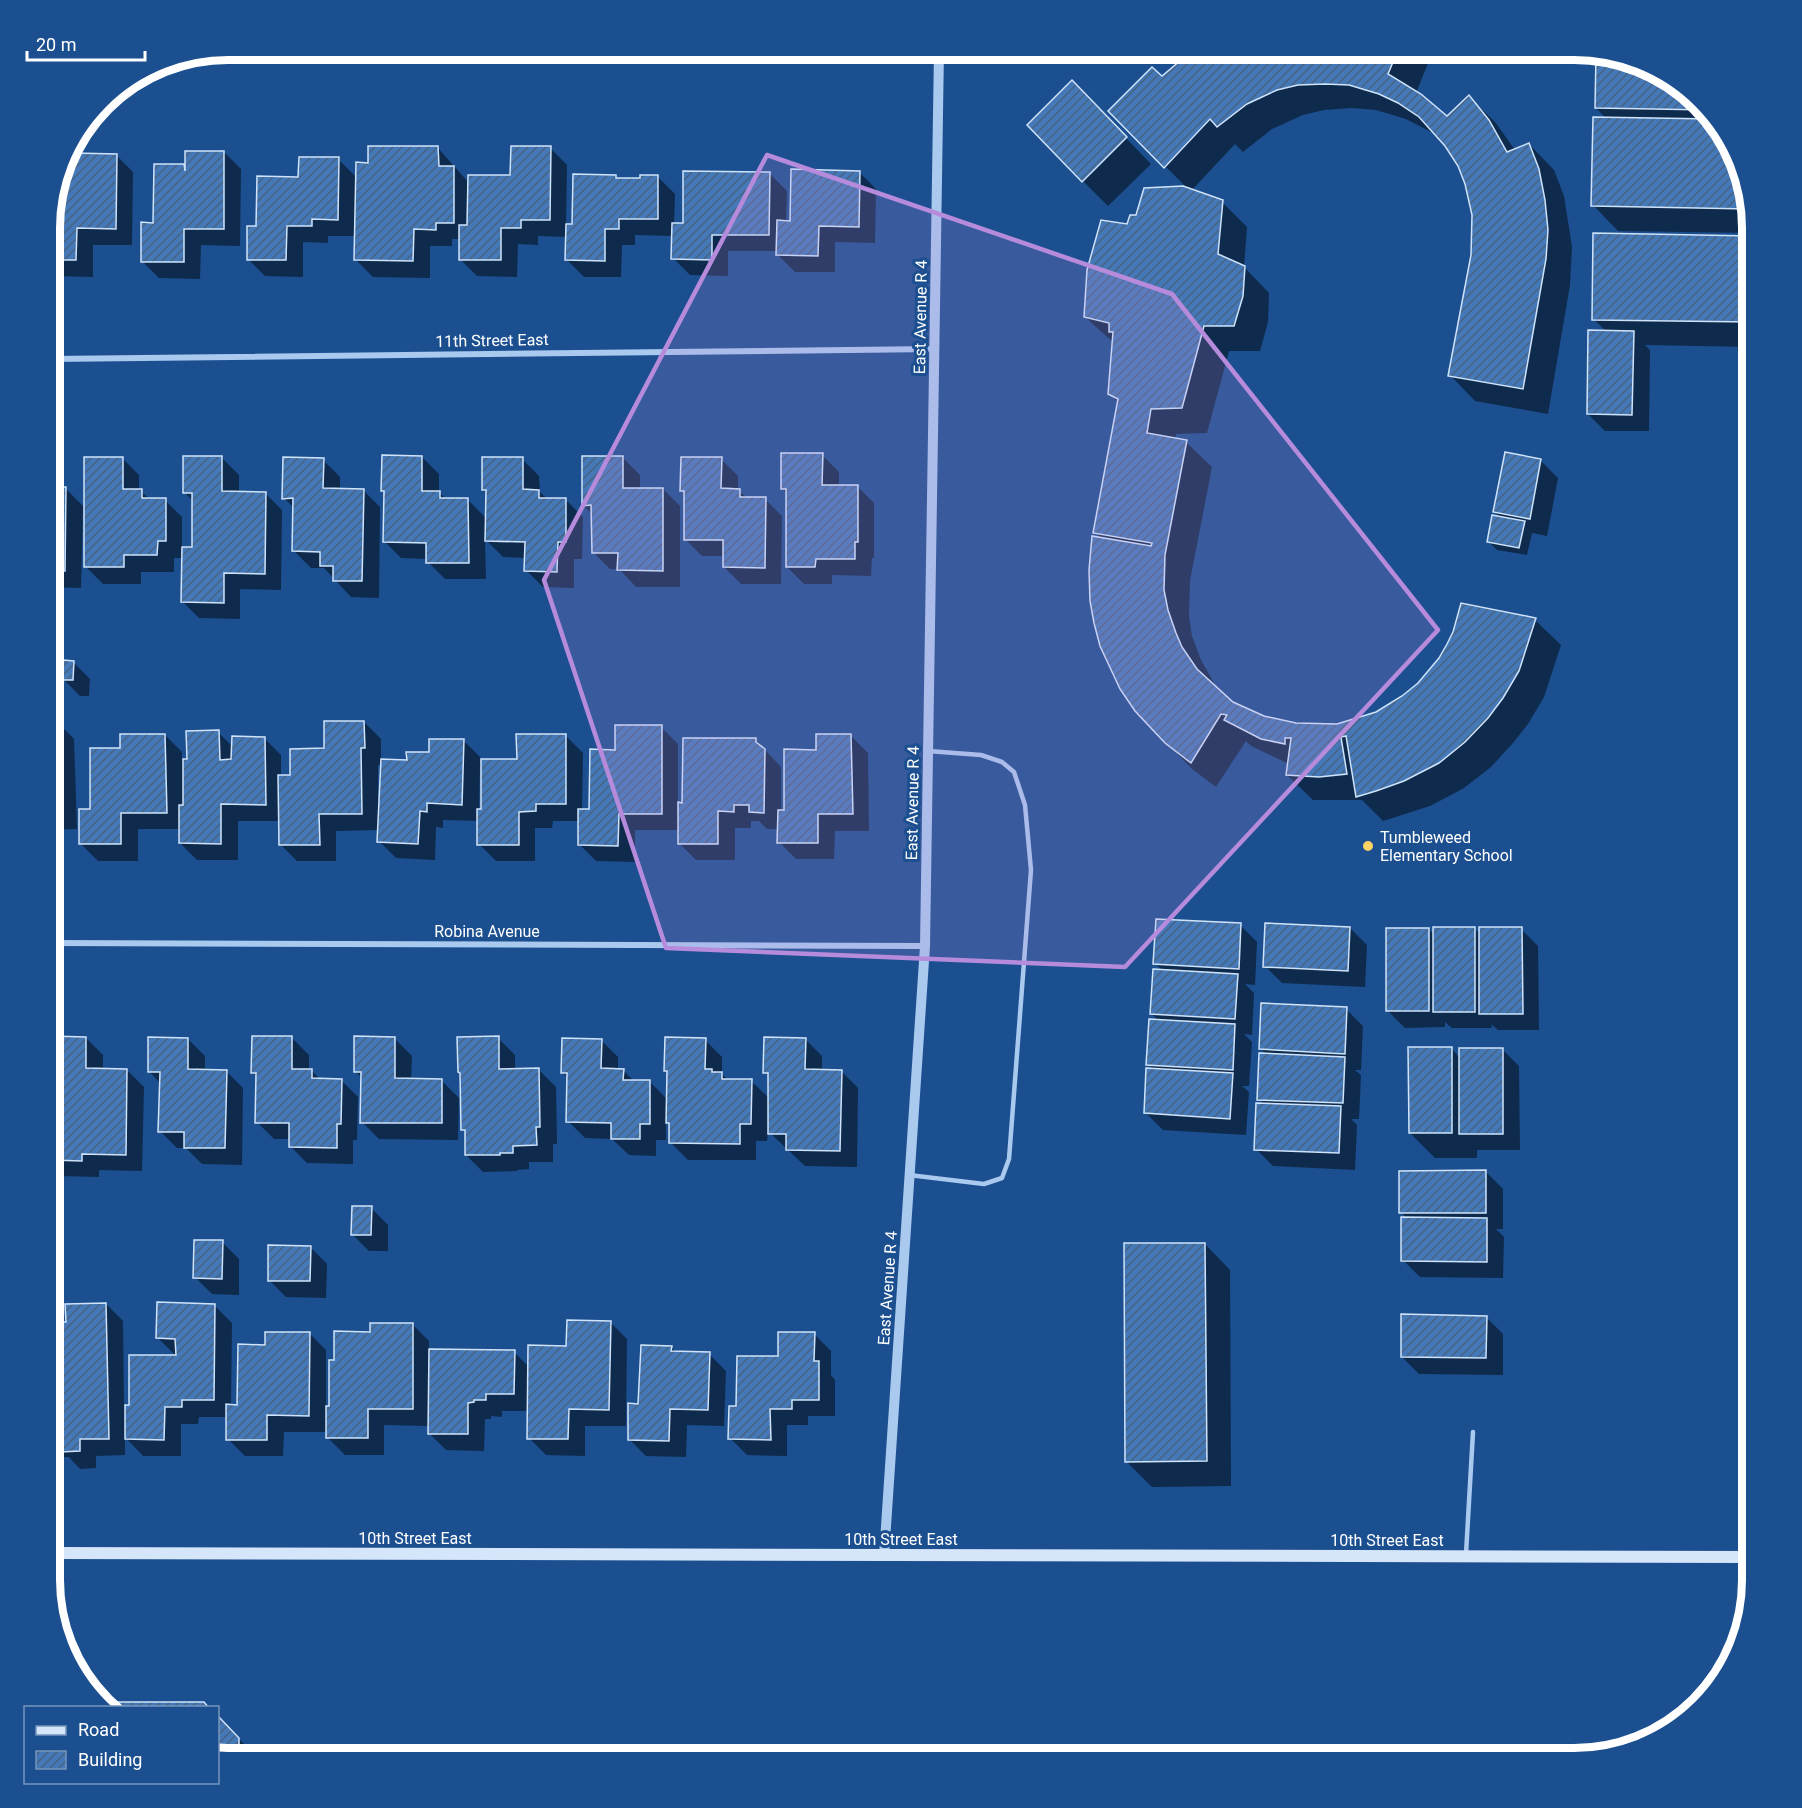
<svg xmlns="http://www.w3.org/2000/svg" width="1802" height="1808" font-family="Roboto,sans-serif">
<style>
.shadow{fill:#0007;fill-rule:evenodd}
.building{fill:url(#building-hatch);stroke:#cfe3fa;stroke-width:1.5}
.lines{fill:none;stroke-linecap:round;stroke-linejoin:round}
.service{stroke:#a9c9ee;stroke-width:4.5}
.minor{stroke:#a9c9ee;stroke-width:6}
.tertiary{stroke:#a9c9ee;stroke-width:10}
.secondary{stroke:#d6e6fa;stroke-width:12}
.marked{fill:#b68bdc;fill-opacity:0.2;stroke:#b68bdc;stroke-width:4.5;stroke-linejoin:round}
.poi-dot{fill:#ffd166;stroke:#1b4f8f;stroke-width:2}
.labels{text-anchor:middle;stroke-width:6;stroke-linejoin:round;paint-order:stroke}
.street-label{font-size:16px;fill:#fff;stroke:#1b4f8f}
.poi-label{font-size:16px;fill:#fff;stroke:#1b4f8f;text-anchor:start}
.rim{fill:none;stroke:#fff;stroke-width:8}
</style>
<defs>
<pattern id="building-hatch" width="6" height="6" patternUnits="userSpaceOnUse" patternTransform="scale(1.5)"><rect width="6" height="6" fill="#4478b7"/><path d="M-1 1l2-2M0 6l6-6M5 7l2-2" fill="none" stroke="#486282"/></pattern>
</defs>
<rect width="100%" height="100%" fill="#1b4f8f"/>
<g class="shadow">
<polygon points="228,50 246,50 246,51 221,51"/>
<polygon points="1195,50 1432,50 1433,51 1416,93 1447,118 1469,97 1495,122 1515,150 1529,144 1554,170 1564,196 1572,247 1570,285 1548,414 1475,401 1450,375 1473,256 1473,215 1466,184 1459,166 1446,145 1437,135 1406,119 1376,110 1352,108 1324,110 1303,115 1272,129 1243,152 1235,144 1191,191 1222,202 1247,227 1244,267 1269,293 1268,322 1260,351 1229,351 1207,433 1176,434 1175,440 1186,442 1212,467 1190,581 1189,616 1192,636 1201,660 1218,690 1232,703 1263,718 1296,725 1337,725 1377,713 1535,620 1561,645 1544,697 1528,724 1513,743 1491,767 1464,788 1449,796 1430,806 1383,821 1362,800 1313,800 1287,775 1289,764 1251,746 1246,741 1216,787 1192,769 1166,742 1102,539 1095,532 1119,403 1110,394 1114,343 1085,317 1128,226 1137,216 1186,187 1110,111 1162,78"/>
<polygon points="1597,53 1653,68 1708,110 1739,160 1752,233 1618,231 1593,205 1607,119 1596,108"/>
<polygon points="1097,108 1151,164 1108,206 1083,181"/>
<polygon points="438,148 469,183 512,177 550,148 567,165 566,226 573,226 615,176 618,179 641,180 658,177 675,194 674,224 684,225 770,174 787,191 786,222 791,222 859,172 876,189 875,243 835,242 835,272 795,272 778,255 778,251 728,251 728,276 690,275 673,258 673,236 635,235 635,245 622,245 621,277 584,277 567,260 567,237 538,236 538,245 518,244 517,277 477,276 460,259 461,239 452,239 452,246 430,246 430,278 373,277 356,260 356,236 328,236 328,243 303,242 303,277 265,276 248,259 257,228 300,178 338,159 357,178 369,164"/>
<polygon points="224,152 241,169 240,246 201,245 200,279 159,278 142,261 154,224 183,166 187,169"/>
<polygon points="116,155 133,172 132,245 93,245 93,277 55,276 50,271 50,216 63,168 75,168"/>
<polygon points="1595,235 1752,237 1752,347 1645,345 1650,350 1649,431 1605,431 1588,414 1607,332 1593,319"/>
<polygon points="822,455 839,472 839,486 857,486 874,503 874,558 872,558 871,576 832,575 832,584 804,584 787,567 787,494 782,488"/>
<polygon points="422,457 439,474 439,492 447,500 468,500 487,519 487,494 483,490 522,459 539,476 540,492 547,499 566,500 583,517 582,559 574,559 574,588 543,587 526,570 526,558 503,557 485,539 486,579 445,579 428,562 428,559 401,558 384,541 385,493 382,490"/>
<polygon points="122,458 139,475 139,490 151,500 165,500 182,517 182,548 193,548 193,501 184,492 222,458 239,475 239,493 265,493 282,510 281,590 240,589 240,619 199,618 182,601 183,558 174,558 174,572 141,572 141,584 103,584 86,567 86,509 83,509 81,588 50,587 50,489 66,489 86,509"/>
<polygon points="623,458 640,475 640,489 663,489 680,506 680,587 636,587 619,569 610,569 593,552 593,515 583,505"/>
<polygon points="721,459 738,476 738,490 748,499 765,499 782,516 781,584 741,584 724,567 724,556 702,556 685,539 686,494 682,490"/>
<polygon points="323,460 340,477 340,490 363,490 380,507 379,598 351,597 324,568 311,568 294,551 295,509 284,498"/>
<polygon points="1541,461 1558,478 1547,536 1532,533 1527,555 1497,550 1489,542 1501,518 1495,512"/>
<polygon points="73,662 90,679 89,696 80,696 63,679"/>
<polygon points="50,722 57,722 74,739 77,829 50,830"/>
<path d="M364 722 381 739V761L408 762 463 740 480 757V761H518L566 736 583 753 582 811H590L617 751 661 727 678 744V804H683L755 739 781 767V811H785L818 751 851 736 868 753 869 831H835L834 859H796L779 842V829H767L759 821H751V828H735V860H696L679 843V830H635V862L596 861 579 844V821H553L552 828H535V861H496L479 844V821L443 820V828L436 827 435 860 396 858 379 841V830L336 831V861H297L280 844V821H238V860H197L180 843V829H138V861H98L81 844 92 810 122 750 165 735 182 752V760L188 761 218 732 233 747 264 738 281 755V776L292 777ZM382 764 380 805H378V765ZM480 767H483V810L479 811Z"/>
<polygon points="1240,925 1257,942 1255,985 1245,984 1254,993 1252,1035 1244,1034 1252,1042 1249,1086 1242,1086 1249,1092 1246,1135 1163,1130 1146,1113 1154,1070 1148,1064 1159,1021 1151,1013 1163,971 1155,963"/>
<polygon points="1350,928 1367,945 1365,987 1282,983 1265,966"/>
<polygon points="1474,928 1481,935 1521,929 1538,946 1539,1030 1498,1030 1491,1024 1492,1028 1452,1028 1445,1022 1445,1027 1405,1028 1388,1011 1429,929 1434,935"/>
<polygon points="1346,1009 1363,1026 1361,1070 1355,1070 1361,1075 1359,1119 1351,1119 1357,1125 1355,1170 1273,1166 1256,1149 1265,1105 1259,1099 1267,1055 1261,1049"/>
<polygon points="50,1037 86,1038 103,1055 103,1070 127,1070 144,1087 142,1171 99,1170 99,1177 58,1176 50,1168 50,1139 53,1139 55,1134 56,1083 50,1077"/>
<polygon points="292,1038 309,1055 309,1071 312,1071 321,1080 341,1080 358,1097 357,1140 353,1140 353,1164 307,1163 290,1146 290,1139 274,1139 257,1122 258,1078 253,1073"/>
<polygon points="498,1038 515,1055 515,1070 539,1070 556,1087 557,1144 553,1144 553,1162 529,1162 529,1169 517,1170 517,1171 483,1172 466,1155 466,1133 463,1130"/>
<polygon points="188,1039 205,1056 205,1071 226,1071 243,1088 242,1165 202,1164 186,1148 177,1148 160,1131 161,1084 149,1071"/>
<polygon points="395,1039 412,1056 411,1080 442,1081 459,1098 458,1140 379,1139 362,1122 362,1078 355,1071"/>
<polygon points="805,1039 822,1056 822,1071 841,1071 858,1088 857,1167 805,1166 768,1131 767,1141 756,1141 756,1160 688,1160 671,1143 671,1126 666,1121 666,1140 656,1140 656,1156 629,1155 612,1139 585,1138 568,1121 568,1078 563,1073 601,1040 618,1057 618,1070 623,1070 634,1081 650,1082 668,1100 669,1073 666,1071 705,1040 722,1057 722,1074 728,1080 751,1081 770,1099 770,1078 765,1072"/>
<polygon points="1451,1048 1460,1058 1502,1049 1519,1066 1520,1150 1477,1150 1477,1158 1435,1158 1410,1133"/>
<polygon points="1486,1172 1503,1189 1503,1229 1496,1229 1504,1237 1503,1278 1420,1277 1403,1260 1407,1219 1401,1212"/>
<polygon points="371,1208 388,1225 388,1251 369,1251 352,1234"/>
<polygon points="222,1242 239,1259 239,1295 212,1294 195,1277"/>
<polygon points="1205,1244 1230,1270 1231,1486 1152,1487 1126,1461"/>
<polygon points="310,1247 327,1264 326,1298 286,1297 269,1280"/>
<polygon points="106,1304 123,1321 124,1407 130,1406 177,1357 158,1338 215,1306 232,1323 231,1406 239,1406 266,1346 309,1333 326,1350 326,1407 331,1407 335,1362 371,1333 412,1324 429,1341 429,1351 514,1352 529,1367 610,1322 627,1339 626,1426 585,1426 585,1456 546,1455 529,1438 529,1411 502,1411 502,1417 491,1416 491,1419 485,1419 484,1451 446,1450 429,1433 429,1426 384,1425 384,1455 345,1455 328,1438 328,1432 284,1432 283,1456 245,1456 228,1439 228,1417 199,1417 198,1424 181,1424 181,1456 143,1456 125,1437 125,1455 96,1456 96,1468 80,1469 69,1457 50,1457 50,1323 67,1323"/>
<polygon points="1486,1317 1503,1334 1503,1375 1419,1374 1402,1357"/>
<polygon points="814,1334 831,1351 831,1375 835,1380 835,1416 808,1416 808,1425 787,1425 787,1456 747,1455 730,1438 737,1408"/>
<polygon points="671,1347 677,1353 709,1354 726,1371 724,1426 687,1425 686,1457 646,1456 629,1439 640,1406"/>
<polygon points="218,1718 258,1758 228,1758 218,1756"/>
</g>
<g class="building">
<polygon points="1193,50 1398,50 1388,74 1421,94 1447,116 1469,95 1489,120 1507,152 1529,143 1539,169 1545,200 1548,230 1546,259 1523,389 1448,376 1471,255 1472,215 1465,184 1458,166 1445,146 1419,117 1398,103 1379,94 1349,85 1325,84 1298,85 1277,90 1247,104 1217,127 1210,119 1164,168 1108,111 1152,67 1162,76"/>
<polygon points="1596,53 1653,68 1708,110 1595,108"/>
<polygon points="1072,80 1127,137 1082,182 1027,125"/>
<polygon points="1593,117 1713,119 1739,160 1749,209 1591,206"/>
<polygon points="368,146 438,146 439,166 454,166 454,223 436,223 436,230 414,229 413,261 354,260 356,162 368,163"/>
<polygon points="511,146 551,146 550,220 521,220 521,228 501,228 501,260 459,260 459,225 467,225 468,175 510,175"/>
<polygon points="185,151 224,151 224,229 184,229 184,262 141,262 141,222 153,223 154,164 184,164 185,171"/>
<polygon points="74,153 117,154 116,229 77,228 76,260 50,260 50,216 63,167 74,167"/>
<polygon points="299,157 339,157 338,220 312,219 312,226 287,226 286,260 247,260 247,226 256,226 257,176 298,177"/>
<polygon points="791,169 860,171 859,227 819,226 818,256 776,255 777,220 790,221"/>
<polygon points="683,171 770,172 769,235 712,235 712,260 671,259 672,223 683,223"/>
<polygon points="573,174 616,175 616,178 640,178 640,175 658,175 658,219 619,219 619,229 605,229 605,261 565,260 566,224 572,224"/>
<polygon points="1183,186 1223,200 1218,254 1245,266 1243,296 1234,326 1204,326 1182,408 1151,409 1147,433 1187,440 1165,555 1164,590 1168,610 1176,633 1182,647 1197,669 1233,702 1264,716 1296,723 1337,724 1376,712 1402,696 1418,683 1439,658 1447,644 1453,632 1461,603 1536,618 1519,671 1503,698 1488,718 1465,742 1439,763 1404,781 1376,791 1356,797 1346,736 1341,737 1347,774 1319,777 1286,775 1291,738 1285,738 1285,744 1261,739 1224,720 1227,715 1221,714 1191,763 1165,743 1135,711 1120,689 1100,646 1094,623 1090,601 1089,570 1092,536 1151,546 1152,543 1093,533 1118,399 1108,394 1113,332 1109,332 1109,323 1084,317 1087,270 1101,220 1127,224 1130,215 1136,215 1144,188"/>
<polygon points="1593,233 1752,236 1752,322 1592,320"/>
<polygon points="1588,330 1634,331 1632,415 1587,414"/>
<polygon points="1505,452 1541,459 1530,519 1493,512"/>
<polygon points="781,453 823,453 822,485 858,485 858,542 855,542 855,559 816,559 815,567 786,567 786,489 781,489"/>
<polygon points="382,455 422,456 422,491 440,491 440,498 468,498 469,563 426,563 426,543 383,542 384,491 381,491"/>
<polygon points="183,456 222,456 222,491 266,492 265,574 224,573 224,603 181,602 182,547 192,547 192,493 183,493"/>
<polygon points="582,456 623,456 623,488 663,488 663,571 617,570 618,553 592,553 591,505 582,506"/>
<polygon points="84,457 123,457 123,489 142,489 142,498 166,498 166,541 158,541 157,555 124,555 124,567 84,567"/>
<polygon points="283,457 324,458 323,488 364,489 362,581 333,581 333,566 320,566 320,552 292,551 293,498 282,499"/>
<polygon points="482,457 523,457 523,489 539,490 539,498 566,498 566,542 558,542 557,572 524,571 525,542 485,541 486,490 482,490"/>
<polygon points="681,457 722,457 721,488 740,489 740,497 766,497 765,568 723,567 723,540 684,540 684,491 680,491"/>
<polygon points="50,487 66,487 65,571 50,571"/>
<polygon points="1492,515 1525,521 1519,548 1487,542"/>
<polygon points="63,660 74,661 73,680 62,680"/>
<polygon points="50,720 58,720 61,732 61,813 50,813"/>
<polygon points="324,721 364,721 365,748 361,748 362,814 319,814 320,845 279,845 278,775 290,775 290,749 324,748"/>
<polygon points="615,725 662,725 662,814 619,814 618,846 578,845 578,809 589,809 590,749 615,750"/>
<polygon points="219,730 220,760 231,759 232,736 265,737 266,805 221,804 221,844 179,843 179,805 183,805 183,759 187,759 186,731"/>
<polygon points="120,734 165,734 167,813 121,813 121,844 79,844 79,809 90,809 90,748 120,748"/>
<polygon points="516,734 566,734 566,804 536,804 536,811 519,812 519,845 477,845 477,809 481,809 481,759 517,759"/>
<polygon points="816,734 851,734 853,814 818,814 818,843 777,843 778,810 784,810 784,749 816,750"/>
<polygon points="683,738 756,738 756,742 765,749 764,813 749,812 749,805 734,805 734,812 718,811 718,844 678,844 678,802 682,803"/>
<polygon points="429,739 464,739 462,805 427,803 427,812 420,811 418,844 377,842 381,759 407,760 406,752 429,752"/>
<polygon points="1156,919 1241,923 1239,969 1153,964"/>
<polygon points="1265,923 1350,927 1348,971 1263,967"/>
<rect x="1433" y="927" width="42" height="85"/>
<polygon points="1479,927 1522,927 1523,1014 1479,1014"/>
<rect x="1386" y="928" width="43" height="83"/>
<polygon points="1153,969 1238,974 1235,1019 1150,1014"/>
<polygon points="1261,1003 1347,1007 1345,1054 1259,1049"/>
<polygon points="1149,1019 1235,1024 1233,1070 1146,1065"/>
<polygon points="50,1036 86,1037 86,1068 127,1069 126,1155 82,1154 82,1161 50,1160 50,1137 52,1137 54,1134 55,1073 50,1073"/>
<polygon points="252,1036 292,1036 292,1069 312,1069 312,1078 342,1079 341,1124 337,1124 337,1148 289,1147 289,1123 255,1123 256,1073 251,1073"/>
<polygon points="354,1036 395,1037 395,1078 442,1079 442,1123 360,1123 361,1072 354,1072"/>
<polygon points="499,1036 499,1069 539,1068 540,1127 536,1127 537,1145 513,1146 513,1153 500,1153 500,1155 465,1155 465,1130 461,1130 460,1073 458,1072 457,1037"/>
<polygon points="148,1037 188,1038 188,1069 227,1070 225,1148 184,1148 184,1132 158,1132 160,1072 148,1072"/>
<polygon points="665,1037 706,1038 705,1069 712,1069 712,1072 722,1072 722,1079 752,1079 751,1124 740,1124 740,1144 669,1143 669,1123 666,1123 667,1071 664,1071"/>
<polygon points="764,1037 806,1038 805,1069 842,1070 840,1151 786,1150 786,1134 768,1134 768,1073 763,1073"/>
<polygon points="562,1038 602,1039 601,1068 624,1069 623,1080 650,1080 650,1124 640,1124 640,1139 611,1139 611,1123 566,1122 567,1073 561,1073"/>
<polygon points="1408,1047 1452,1047 1452,1133 1409,1133"/>
<rect x="1459" y="1048" width="44" height="86"/>
<polygon points="1259,1053 1345,1057 1343,1103 1257,1100"/>
<polygon points="1146,1068 1233,1073 1230,1119 1144,1113"/>
<polygon points="1256,1103 1341,1106 1339,1153 1254,1150"/>
<polygon points="1486,1170 1486,1213 1399,1213 1399,1171"/>
<polygon points="352,1206 372,1206 371,1235 351,1235"/>
<polygon points="1401,1217 1487,1218 1487,1262 1401,1261"/>
<polygon points="194,1240 223,1240 222,1279 193,1278"/>
<polygon points="1124,1243 1205,1243 1207,1461 1125,1462"/>
<polygon points="268,1245 311,1246 310,1281 268,1281"/>
<polygon points="157,1302 215,1304 214,1400 182,1400 182,1407 165,1407 164,1440 125,1439 125,1405 129,1405 129,1355 176,1355 175,1339 156,1338"/>
<polygon points="106,1303 109,1439 80,1439 80,1451 61,1452 62,1441 50,1441 50,1322 66,1322 65,1304"/>
<polygon points="1401,1314 1487,1316 1486,1358 1401,1357"/>
<polygon points="567,1320 611,1321 609,1410 569,1409 568,1439 527,1439 528,1345 566,1346"/>
<polygon points="370,1323 413,1323 413,1409 368,1409 368,1438 326,1438 326,1406 329,1406 329,1360 334,1360 334,1331 370,1332"/>
<polygon points="265,1332 310,1332 309,1416 267,1415 267,1440 226,1440 226,1404 237,1405 238,1344 265,1345"/>
<polygon points="778,1332 815,1332 814,1361 819,1361 819,1400 792,1400 792,1409 770,1409 771,1440 728,1439 729,1406 736,1406 737,1356 778,1356"/>
<polygon points="641,1345 672,1346 671,1351 710,1352 708,1410 670,1409 669,1441 628,1440 628,1403 638,1404"/>
<polygon points="429,1349 515,1350 514,1394 486,1394 486,1400 474,1400 474,1402 468,1403 468,1434 428,1434"/>
<polygon points="100,1702 204,1702 209,1708 108,1708"/>
<polygon points="218,1716 239,1738 239,1758 218,1756"/>
</g>
<g class="lines">
<g class="service">
<polyline points="909,1175 984,1184 1002,1178 1009,1159 1031,870 1025,805 1014,772 1002,762 981,755 928,751"/>
<polyline points="1466,1554 1473,1432"/>
</g>
<g class="minor">
<polyline points="50,359 935,349"/>
<polyline points="50,943 925,946"/>
</g>
<polyline class="tertiary" points="884,1556 925,946 939,50"/>
<polyline class="secondary" points="50,1553 1752,1557"/>
</g>
<path class="marked" d="M767 155 1172 294 1438 630 1125 967 666 948 544 580Z"/>
<circle class="poi-dot" cx="1368" cy="846" r="6"/>
<g class="labels">
<g class="street-label">
<text transform="translate(920 317) rotate(-89)" y="6">East Avenue R 4</text>
<text transform="translate(492 340) rotate(-1)" y="6">11th Street East</text>
<text transform="translate(912 803) rotate(-89)" y="6">East Avenue R 4</text>
<text x="487" y="937">Robina Avenue</text>
<text transform="translate(887 1288) rotate(-86)" y="6">East Avenue R 4</text>
<text x="415" y="1544">10th Street East</text>
<text x="901" y="1545">10th Street East</text>
<text x="1387" y="1546">10th Street East</text>
</g>
<g class="poi-label">
<text x="1380" y="843">Tumbleweed<tspan x="1380" dy="18">Elementary School</tspan></text>
</g>
</g>
<path d="M0 0H1802V1808H0ZM228 60H1574A168 168 0 0 1 1742 228V1580A168 168 0 0 1 1574 1748H228A168 168 0 0 1 60 1580V228A168 168 0 0 1 228 60Z" fill="#1b4f8f" fill-rule="evenodd"/>
<path class="rim" d="M228 60H1574A168 168 0 0 1 1742 228V1580A168 168 0 0 1 1574 1748H228A168 168 0 0 1 60 1580V228A168 168 0 0 1 228 60Z"/>
<rect x="24" y="1706" width="195" height="78" fill="#1b4f8f" stroke="#7695bc" stroke-width="1.5"/>
<rect x="36" y="1726" width="30" height="9" fill="#d6e6fa" stroke="#7695bc" stroke-width="1.5"/>
<text x="78" y="1736" font-size="18" fill="#ffffff">Road</text>
<rect x="36" y="1751" width="30" height="18" fill="url(#building-hatch)" stroke="#7695bc" stroke-width="1.5"/>
<text x="78" y="1766" font-size="18" fill="#ffffff">Building</text>
<path d="M27 51v9h118v-9" fill="none" stroke="#ffffff" stroke-width="3"/>
<text x="36" y="51" font-size="18" fill="#ffffff" stroke="#1b4f8f" stroke-width="4.5" paint-order="stroke">20 m</text>
</svg>
